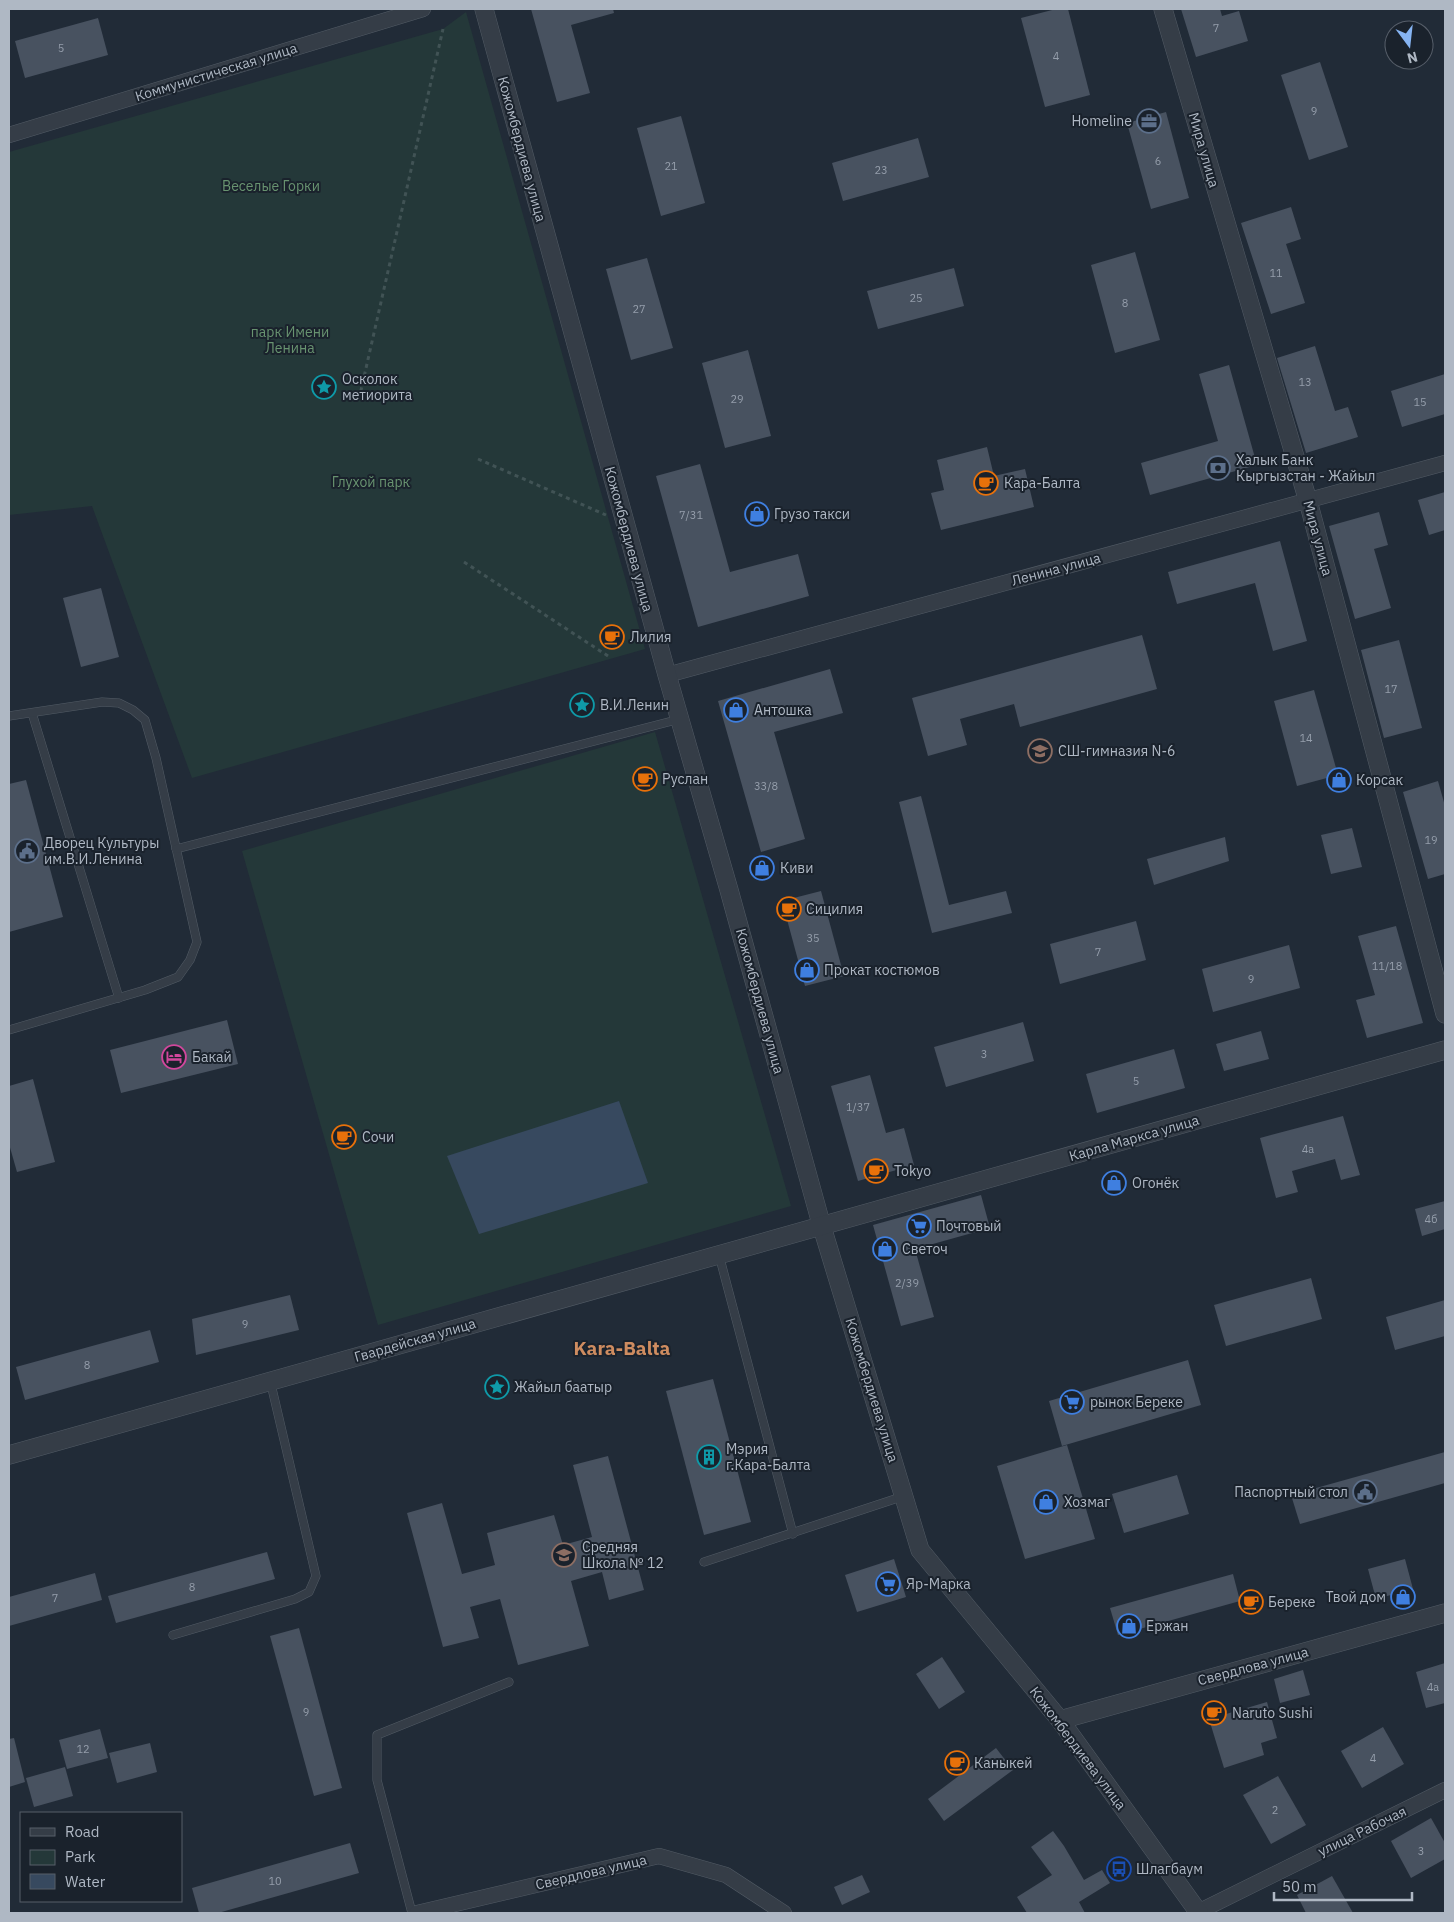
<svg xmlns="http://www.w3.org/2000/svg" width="1454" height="1922" font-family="'IBM Plex Sans',sans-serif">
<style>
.green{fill:#243839}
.water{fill:#37495f}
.building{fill:#485260}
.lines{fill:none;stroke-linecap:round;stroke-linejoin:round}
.service-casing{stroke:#525b65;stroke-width:9}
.minor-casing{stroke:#525b65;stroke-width:16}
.tertiary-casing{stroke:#525b65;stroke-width:19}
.path{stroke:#415355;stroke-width:3;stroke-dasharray:4 4;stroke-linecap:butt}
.service{stroke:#353d47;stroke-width:8}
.minor{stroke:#353d47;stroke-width:15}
.tertiary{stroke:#353d47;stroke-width:18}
.labels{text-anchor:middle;stroke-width:4;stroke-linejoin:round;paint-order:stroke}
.number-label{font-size:11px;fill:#959eab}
.street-label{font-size:14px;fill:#afb8c4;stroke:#1a222c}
.poi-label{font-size:14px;fill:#afb8c4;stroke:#1a222c;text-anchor:start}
.park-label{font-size:14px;fill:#689370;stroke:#1a222c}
.district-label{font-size:19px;font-weight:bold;fill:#ce8c60;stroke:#1a222c}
</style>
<rect width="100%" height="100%" fill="#212b37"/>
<g class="green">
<polygon points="466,12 645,649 192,778 92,506 9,515 9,152 443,29"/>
<polygon points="655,732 791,1206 378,1325 242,851"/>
</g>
<polygon class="water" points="619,1101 648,1183 479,1234 447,1156"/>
<g class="building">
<polygon points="531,9 613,9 614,13 571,25 590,93 557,102"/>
<polygon points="1056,9 1068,9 1090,95 1045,107 1021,18"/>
<polygon points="1181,9 1220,9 1222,16 1239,11 1248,41 1196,57"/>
<polygon points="98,18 108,55 25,78 15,41"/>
<polygon points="1320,62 1348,147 1309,160 1281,75"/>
<polygon points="1166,112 1189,198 1151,209 1127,123"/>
<polygon points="681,116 705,203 661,216 637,128"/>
<polygon points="918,138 929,177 843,201 832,163"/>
<polygon points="1291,207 1301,239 1286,244 1305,303 1271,314 1241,223"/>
<polygon points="1135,252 1160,340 1115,353 1091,265"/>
<polygon points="647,258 673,348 631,360 606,269"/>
<polygon points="954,268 964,306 878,329 867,291"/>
<polygon points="1315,346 1335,411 1348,407 1358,437 1306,453 1277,358"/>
<polygon points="748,350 771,436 725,448 702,363"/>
<polygon points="1229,365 1257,465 1150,495 1141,463 1218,441 1199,374"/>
<polygon points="1445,374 1445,414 1402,427 1391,391"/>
<polygon points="987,447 994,476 1025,469 1034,507 941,530 931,493 944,490 937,460"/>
<polygon points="700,464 730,572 798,554 809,596 698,627 656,476"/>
<polygon points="1445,492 1445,530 1429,535 1418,500"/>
<polygon points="1379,512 1388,545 1374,549 1391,608 1355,619 1329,526"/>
<polygon points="1280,541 1307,641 1273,651 1255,583 1177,604 1168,572"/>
<polygon points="101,588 119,657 81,667 63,598"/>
<polygon points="1142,635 1157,689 1020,727 1014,704 960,719 967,745 928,756 912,698"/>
<polygon points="1399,640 1422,728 1384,738 1361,650"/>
<polygon points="830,669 843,713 774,732 805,839 761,852 718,701"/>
<polygon points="1314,690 1338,775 1297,786 1274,701"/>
<polygon points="26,780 63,917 9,932 9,784"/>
<polygon points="1438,781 1445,806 1445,874 1428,879 1403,792"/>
<polygon points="921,796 949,905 1006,891 1012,913 932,933 899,802"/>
<polygon points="1352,828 1362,867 1331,874 1321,835"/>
<polygon points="1225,837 1229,861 1154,885 1147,859"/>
<polygon points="821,891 844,976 805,986 782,901"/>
<polygon points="1136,921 1146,960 1060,984 1050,944"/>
<polygon points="1396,926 1423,1023 1367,1038 1356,1000 1375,995 1358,936"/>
<polygon points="1289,945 1300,988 1213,1012 1202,969"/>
<polygon points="227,1020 238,1064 121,1093 110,1050"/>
<polygon points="1023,1022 1034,1061 946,1087 934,1047"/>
<polygon points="1261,1031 1269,1059 1224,1071 1216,1044"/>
<polygon points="1174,1049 1185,1088 1097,1113 1086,1074"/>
<polygon points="870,1075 886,1133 904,1128 914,1165 858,1181 831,1086"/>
<polygon points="33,1079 55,1162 17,1172 9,1144 9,1086"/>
<polygon points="1343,1116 1360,1175 1341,1180 1335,1159 1292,1171 1298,1192 1276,1198 1260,1138"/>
<polygon points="981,1195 990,1228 915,1249 934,1317 901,1326 873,1225"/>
<polygon points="1445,1201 1445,1229 1422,1236 1415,1209"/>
<polygon points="1311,1278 1322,1319 1226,1346 1214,1305"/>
<polygon points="290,1295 299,1330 196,1355 192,1319"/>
<polygon points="1445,1300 1445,1336 1395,1350 1386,1317"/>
<polygon points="150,1330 159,1362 25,1400 16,1367"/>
<polygon points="1188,1360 1201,1405 1062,1446 1049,1401"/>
<polygon points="713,1379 751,1522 704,1535 666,1391"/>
<polygon points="1067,1445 1095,1539 1025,1559 997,1466"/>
<polygon points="1445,1452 1445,1483 1300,1524 1291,1495"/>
<polygon points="608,1456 644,1590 609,1600 602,1572 571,1581 589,1646 518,1665 500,1599 470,1607 479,1638 443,1647 407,1513 442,1503 462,1574 495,1565 487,1533 554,1515 563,1545 592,1537 573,1465"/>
<polygon points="1177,1475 1189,1514 1124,1533 1112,1494"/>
<polygon points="267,1552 275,1579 116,1623 108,1596"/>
<polygon points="894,1559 906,1597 857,1612 845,1575"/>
<polygon points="1405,1559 1413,1589 1376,1599 1368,1569"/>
<polygon points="95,1573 102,1600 9,1626 9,1597"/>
<polygon points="1233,1574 1240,1601 1118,1635 1110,1608"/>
<polygon points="299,1628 342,1788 314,1796 270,1636"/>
<polygon points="942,1657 965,1692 939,1709 916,1674"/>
<polygon points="1445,1663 1445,1703 1426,1708 1416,1672"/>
<polygon points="1303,1670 1310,1695 1280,1703 1274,1679"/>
<polygon points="1267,1702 1277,1738 1261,1743 1264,1755 1224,1768 1209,1719"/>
<polygon points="1383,1727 1404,1764 1362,1788 1341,1751"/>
<polygon points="100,1729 108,1758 67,1769 59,1740"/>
<polygon points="14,1738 25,1782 9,1787 9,1739"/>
<polygon points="150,1743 157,1772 117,1783 109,1753"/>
<polygon points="996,1748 1013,1770 944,1821 928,1799"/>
<polygon points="65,1767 73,1796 34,1807 26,1778"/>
<polygon points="1278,1776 1306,1825 1271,1844 1243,1795"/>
<polygon points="1431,1818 1445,1843 1445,1859 1411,1878 1391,1841"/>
<polygon points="1053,1831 1064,1846 1084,1880 1102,1870 1110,1883 1079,1902 1085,1913 1027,1913 1017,1897 1052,1875 1031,1847"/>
<polygon points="350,1843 359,1873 218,1913 199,1913 192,1888"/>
<polygon points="862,1875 870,1892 842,1905 834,1887"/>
<polygon points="1332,1876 1353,1913 1306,1913 1297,1895"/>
</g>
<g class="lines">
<g class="service-casing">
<g id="service">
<polyline points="32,713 119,998"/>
<polyline points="9,716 102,702 119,703 133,710 145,720 156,758 197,942 190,960 178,977 145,990 9,1030"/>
<polyline points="176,849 680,719"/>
<polyline points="719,1255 793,1534"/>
<polyline points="704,1562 904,1496"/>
<polyline points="173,1635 295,1599 309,1592 316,1576 270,1380"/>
<polyline points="412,1913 377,1780 377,1735 509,1682"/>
</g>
</g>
<g class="minor-casing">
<g id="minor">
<polyline points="9,135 423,9"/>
<polyline points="667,675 1445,463"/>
<polyline points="1198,1912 1445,1790"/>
<polyline points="417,1913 659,1856 726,1875 784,1913"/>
</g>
</g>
<g class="tertiary-casing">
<g id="tertiary">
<polyline points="484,9 667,675 729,890 822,1227 920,1550 1060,1720 1199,1913"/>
<polyline points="1163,9 1308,501 1445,1014"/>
<polyline points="9,1455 1445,1050"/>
<polyline points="1060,1720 1445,1613"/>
</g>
</g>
<g class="path">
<polyline points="359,399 443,29"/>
<polyline points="478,459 606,515"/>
<polyline points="464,562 611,658"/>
</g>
<use href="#service" class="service"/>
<use href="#minor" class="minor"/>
<use href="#tertiary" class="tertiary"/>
</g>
<defs>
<g id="office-ring" transform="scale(1.25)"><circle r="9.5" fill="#1a222c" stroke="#5c6f8a" stroke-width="1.5"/><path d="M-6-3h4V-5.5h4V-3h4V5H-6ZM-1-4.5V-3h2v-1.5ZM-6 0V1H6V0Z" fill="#5c6f8a"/></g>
<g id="sight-ring" transform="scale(1.25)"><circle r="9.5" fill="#1a222c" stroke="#0f9aa8" stroke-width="1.5"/><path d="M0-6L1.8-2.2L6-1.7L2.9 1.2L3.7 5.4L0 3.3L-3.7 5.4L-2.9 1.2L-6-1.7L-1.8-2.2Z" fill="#0f9aa8"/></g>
<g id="bank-ring" transform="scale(1.25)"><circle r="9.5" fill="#1a222c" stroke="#5c6f8a" stroke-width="1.5"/><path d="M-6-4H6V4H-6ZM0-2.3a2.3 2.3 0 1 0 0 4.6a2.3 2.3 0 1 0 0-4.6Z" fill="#5c6f8a"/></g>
<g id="cafe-ring" transform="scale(1.25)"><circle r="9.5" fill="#1a222c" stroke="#e8710a" stroke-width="1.5"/><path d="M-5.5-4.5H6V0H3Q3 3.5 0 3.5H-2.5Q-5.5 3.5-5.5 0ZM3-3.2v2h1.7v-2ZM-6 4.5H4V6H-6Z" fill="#e8710a"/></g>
<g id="shop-ring" transform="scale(1.25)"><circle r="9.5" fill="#1a222c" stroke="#3f7fe0" stroke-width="1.5"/><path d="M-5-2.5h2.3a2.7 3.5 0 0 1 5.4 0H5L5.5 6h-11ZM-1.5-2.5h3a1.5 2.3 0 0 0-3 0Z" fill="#3f7fe0"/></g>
<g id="school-ring" transform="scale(1.25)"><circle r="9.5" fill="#1a222c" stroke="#8d6e63" stroke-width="1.5"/><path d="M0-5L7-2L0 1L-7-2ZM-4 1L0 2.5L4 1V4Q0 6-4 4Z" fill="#8d6e63"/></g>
<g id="civic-ring" transform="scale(1.25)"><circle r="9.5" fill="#1a222c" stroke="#5c6f8a" stroke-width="1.5"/><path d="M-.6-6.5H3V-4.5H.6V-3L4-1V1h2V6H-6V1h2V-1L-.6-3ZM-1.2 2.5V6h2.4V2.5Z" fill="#5c6f8a"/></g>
<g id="hotel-ring" transform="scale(1.25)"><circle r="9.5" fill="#1a222c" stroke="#d1479c" stroke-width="1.5"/><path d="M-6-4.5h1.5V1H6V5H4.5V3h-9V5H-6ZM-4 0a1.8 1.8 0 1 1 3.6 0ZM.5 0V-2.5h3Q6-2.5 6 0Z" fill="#d1479c"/></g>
<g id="supermarket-ring" transform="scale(1.25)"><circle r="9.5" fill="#1a222c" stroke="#3f7fe0" stroke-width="1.5"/><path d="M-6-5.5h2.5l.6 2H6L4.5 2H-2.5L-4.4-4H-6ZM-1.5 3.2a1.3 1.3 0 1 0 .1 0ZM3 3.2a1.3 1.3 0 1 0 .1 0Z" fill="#3f7fe0"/></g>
<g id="building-ring" transform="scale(1.25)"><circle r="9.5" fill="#1a222c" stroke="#0f9aa8" stroke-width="1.5"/><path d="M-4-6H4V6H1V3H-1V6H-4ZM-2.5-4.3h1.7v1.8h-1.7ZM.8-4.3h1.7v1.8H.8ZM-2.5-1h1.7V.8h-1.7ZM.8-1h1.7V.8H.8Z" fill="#0f9aa8"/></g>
<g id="bus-ring" transform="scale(1.25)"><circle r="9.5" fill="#1a222c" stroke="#1a4fb4" stroke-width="1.5"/><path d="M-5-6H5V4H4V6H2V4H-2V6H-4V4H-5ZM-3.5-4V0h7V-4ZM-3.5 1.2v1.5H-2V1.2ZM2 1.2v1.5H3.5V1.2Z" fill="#1a4fb4"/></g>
</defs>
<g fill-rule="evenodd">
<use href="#office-ring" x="1149" y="121"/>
<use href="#sight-ring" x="324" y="387"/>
<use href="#bank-ring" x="1218" y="468"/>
<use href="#cafe-ring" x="986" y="483"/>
<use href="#shop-ring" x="757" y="514"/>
<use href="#cafe-ring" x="612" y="637"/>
<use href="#sight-ring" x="582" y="705"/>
<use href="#shop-ring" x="736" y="710"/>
<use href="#school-ring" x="1040" y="751"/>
<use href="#cafe-ring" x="645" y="779"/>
<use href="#shop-ring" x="1339" y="780"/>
<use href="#civic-ring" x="27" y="851"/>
<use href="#shop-ring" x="762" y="868"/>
<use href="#cafe-ring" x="789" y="909"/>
<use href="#shop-ring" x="807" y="970"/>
<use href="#hotel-ring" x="174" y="1057"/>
<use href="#cafe-ring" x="344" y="1137"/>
<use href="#cafe-ring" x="876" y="1171"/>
<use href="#shop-ring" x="1114" y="1183"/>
<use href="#supermarket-ring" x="919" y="1226"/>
<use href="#shop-ring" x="885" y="1249"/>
<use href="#sight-ring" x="497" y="1387"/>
<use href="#supermarket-ring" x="1072" y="1402"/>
<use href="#building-ring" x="709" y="1457"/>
<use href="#civic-ring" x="1365" y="1492"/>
<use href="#shop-ring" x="1046" y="1502"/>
<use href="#school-ring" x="564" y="1555"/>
<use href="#supermarket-ring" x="888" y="1584"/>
<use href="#shop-ring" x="1403" y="1597"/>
<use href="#cafe-ring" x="1251" y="1602"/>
<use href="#shop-ring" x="1129" y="1626"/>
<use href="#cafe-ring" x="1214" y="1713"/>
<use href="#cafe-ring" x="957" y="1763"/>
<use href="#bus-ring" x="1119" y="1869"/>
</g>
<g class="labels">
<g class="number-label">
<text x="1216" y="32">7</text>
<text x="61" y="52">5</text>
<text x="1056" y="60">4</text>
<text x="1314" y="115">9</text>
<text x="1158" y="165">6</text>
<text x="671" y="170">21</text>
<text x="881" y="174">23</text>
<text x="1276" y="277">11</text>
<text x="916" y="302">25</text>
<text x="1125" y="307">8</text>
<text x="639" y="313">27</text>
<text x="1305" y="386">13</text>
<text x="737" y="403">29</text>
<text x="1420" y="406">15</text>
<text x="691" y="519">7/31</text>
<text x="1391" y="693">17</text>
<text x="1306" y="742">14</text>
<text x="766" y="790">33/8</text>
<text x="1431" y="844">19</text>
<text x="813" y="942">35</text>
<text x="1098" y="956">7</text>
<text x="1387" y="970">11/18</text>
<text x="1251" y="983">9</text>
<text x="984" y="1058">3</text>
<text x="1136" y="1085">5</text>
<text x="858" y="1111">1/37</text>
<text x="1308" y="1153">4а</text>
<text x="1431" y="1223">4б</text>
<text x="907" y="1287">2/39</text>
<text x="245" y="1328">9</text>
<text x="87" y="1369">8</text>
<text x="192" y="1591">8</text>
<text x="55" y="1602">7</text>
<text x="1433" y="1691">4a</text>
<text x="306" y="1716">9</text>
<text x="83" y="1753">12</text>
<text x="1373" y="1762">4</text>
<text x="1275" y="1814">2</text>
<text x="1421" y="1855">3</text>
<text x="275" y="1885">10</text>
</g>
<g class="street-label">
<text transform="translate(216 72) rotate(-17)" y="5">Коммунистическая улица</text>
<text transform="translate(522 149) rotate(75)" y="5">Кожомбердиева улица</text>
<text transform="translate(1204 150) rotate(74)" y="5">Мира улица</text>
<text transform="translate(1318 538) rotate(75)" y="5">Мира улица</text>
<text transform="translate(629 539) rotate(75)" y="5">Кожомбердиева улица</text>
<text transform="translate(1056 569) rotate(-15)" y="5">Ленина улица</text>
<text transform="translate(760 1001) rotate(75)" y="5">Кожомбердиева улица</text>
<text transform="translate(1134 1138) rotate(-16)" y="5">Карла Маркса улица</text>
<text transform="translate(415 1340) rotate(-16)" y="5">Гвардейская улица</text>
<text transform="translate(872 1390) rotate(73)" y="5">Кожомбердиева улица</text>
<text transform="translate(1253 1666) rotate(-15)" y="5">Свердлова улица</text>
<text transform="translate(1078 1748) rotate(53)" y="5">Кожомбердиева улица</text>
<text transform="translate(1362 1831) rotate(-26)" y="5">улица Рабочая</text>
<text transform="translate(591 1872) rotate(-13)" y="5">Свердлова улица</text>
</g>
<g class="poi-label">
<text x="1132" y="126" text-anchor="end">Homeline</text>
<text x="342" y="384">Осколок<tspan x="342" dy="16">метиорита</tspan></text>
<text x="1236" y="465">Халык Банк<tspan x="1236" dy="16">Кыргызстан - Жайыл</tspan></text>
<text x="1004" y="488">Кара-Балта</text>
<text x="774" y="519">Грузо такси</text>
<text x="630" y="642">Лилия</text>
<text x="600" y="710">В.И.Ленин</text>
<text x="754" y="715">Антошка</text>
<text x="1058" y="756">СШ-гимназия N-6</text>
<text x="662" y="784">Руслан</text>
<text x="1356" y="785">Корсак</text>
<text x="44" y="848">Дворец Культуры<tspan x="44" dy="16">им.В.И.Ленина</tspan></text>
<text x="780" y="873">Киви</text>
<text x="806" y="914">Сицилия</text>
<text x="824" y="975">Прокат костюмов</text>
<text x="192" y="1062">Бакай</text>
<text x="362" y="1142">Сочи</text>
<text x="894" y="1176">Tokyo</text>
<text x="1132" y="1188">Огонёк</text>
<text x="936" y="1231">Почтовый</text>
<text x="902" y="1254">Светоч</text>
<text x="514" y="1392">Жайыл баатыр</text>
<text x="1090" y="1407">рынок Береке</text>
<text x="726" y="1454">Мэрия<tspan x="726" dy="16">г.Кара-Балта</tspan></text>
<text x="1348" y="1497" text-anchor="end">Паспортный стол</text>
<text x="1064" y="1507">Хозмаг</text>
<text x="582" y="1552">Средняя<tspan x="582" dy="16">Школа № 12</tspan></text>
<text x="906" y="1589">Яр-Марка</text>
<text x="1386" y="1602" text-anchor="end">Твой дом</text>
<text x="1268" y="1607">Береке</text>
<text x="1146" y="1631">Ержан</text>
<text x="1232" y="1718">Naruto Sushi</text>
<text x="974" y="1768">Каныкей</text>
<text x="1136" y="1874">Шлагбаум</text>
</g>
<g class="park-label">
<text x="271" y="191">Веселые Горки</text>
<text x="290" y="337">парк Имени<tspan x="290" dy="16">Ленина</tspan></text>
<text x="371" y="487">Глухой парк</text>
</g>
<g class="district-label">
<text x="622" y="1355">Kara-Balta</text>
</g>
</g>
<rect width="1454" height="1922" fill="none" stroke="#afb8c4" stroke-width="20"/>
<rect x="20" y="1812" width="162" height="90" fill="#1a222c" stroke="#565e69"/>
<rect x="30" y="1828" width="25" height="8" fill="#353d47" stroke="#565e69"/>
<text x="65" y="1837" font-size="15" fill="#afb8c4">Road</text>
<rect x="30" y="1850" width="25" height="15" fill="#243839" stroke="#565e69"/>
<text x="65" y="1862" font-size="15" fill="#afb8c4">Park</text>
<rect x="30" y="1874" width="25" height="15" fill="#37495f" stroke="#565e69"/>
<text x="65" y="1887" font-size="15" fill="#afb8c4">Water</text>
<g transform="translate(1409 45) rotate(165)"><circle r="24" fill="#1a222c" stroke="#565e69"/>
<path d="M0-4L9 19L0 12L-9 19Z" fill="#86b4f2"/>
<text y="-8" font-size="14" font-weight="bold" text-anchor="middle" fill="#afb8c4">N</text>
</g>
<path d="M1274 1892v8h138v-8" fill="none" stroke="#afb8c4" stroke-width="2.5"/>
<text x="1282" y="1892" font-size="15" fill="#afb8c4" stroke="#1a222c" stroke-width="4" paint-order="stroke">50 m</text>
</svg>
